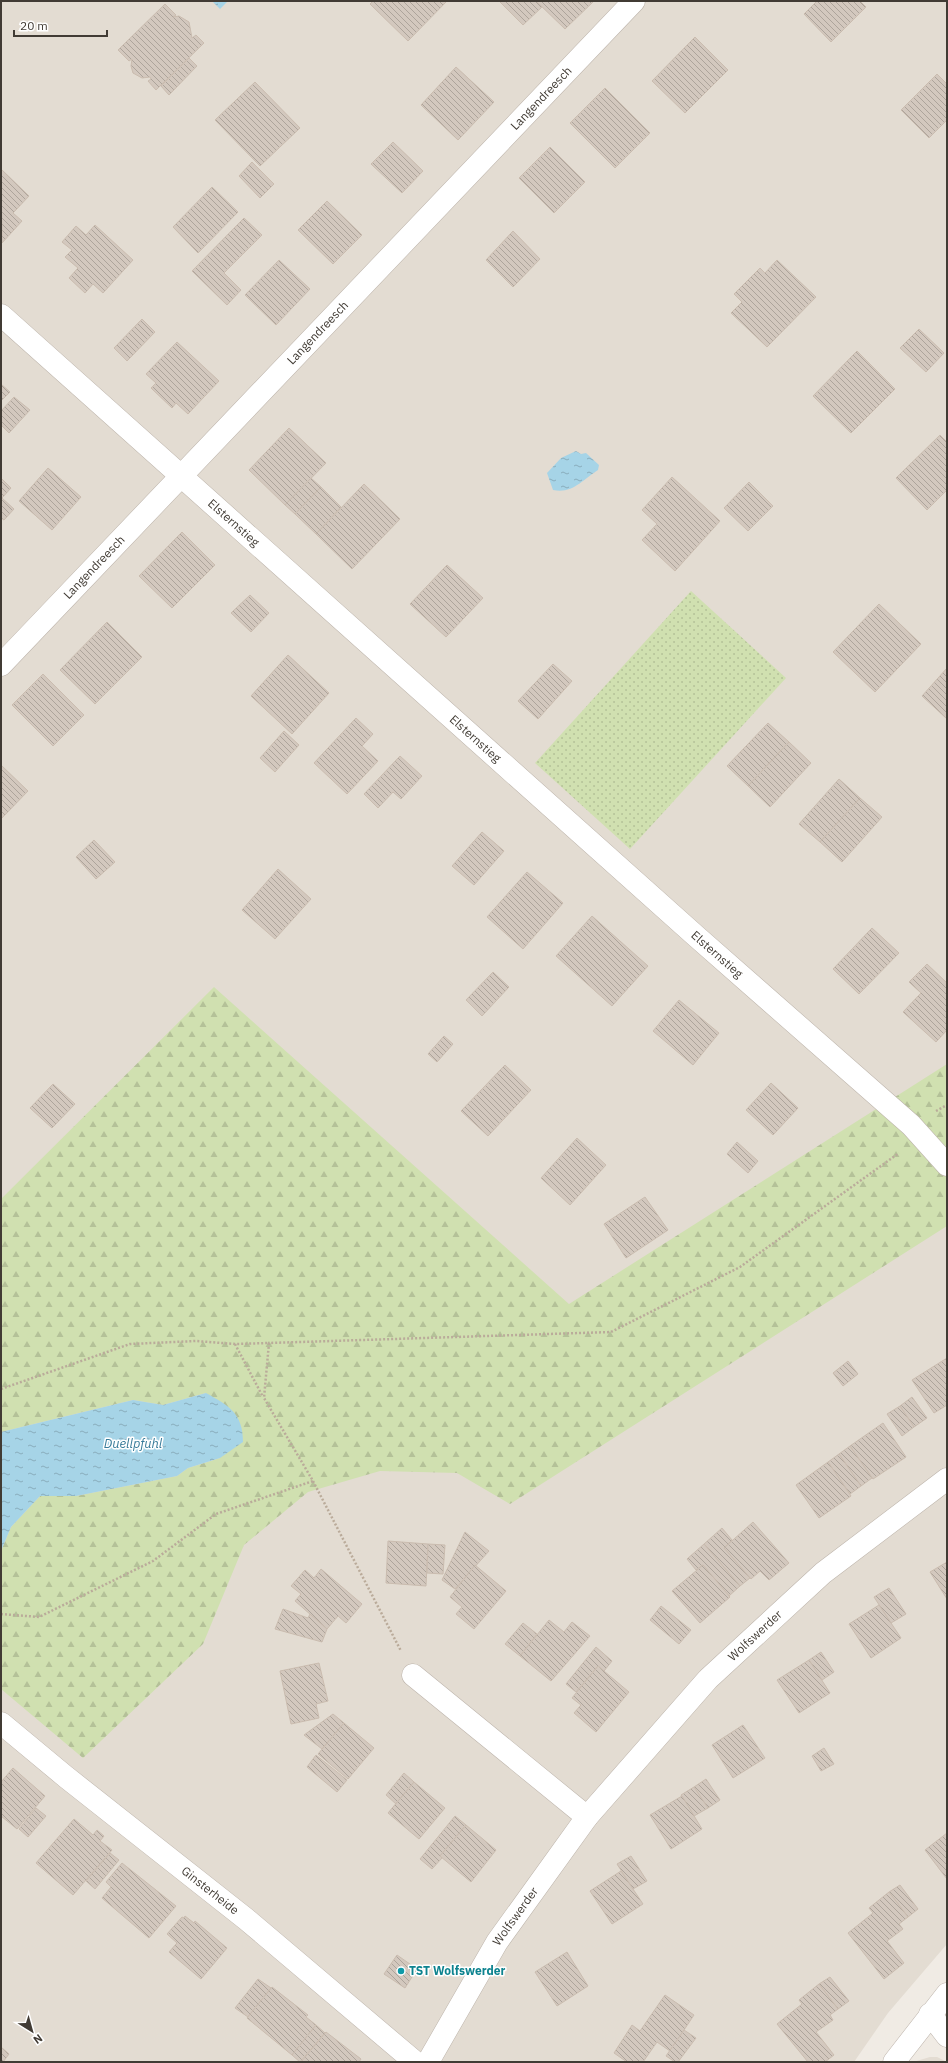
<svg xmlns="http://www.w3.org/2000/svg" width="948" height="2063" font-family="'IBM Plex Sans',sans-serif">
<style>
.residential{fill:#e3dcd2}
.green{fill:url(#green-dots)}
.forest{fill:url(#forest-firs)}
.water{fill:url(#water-ripples)}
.building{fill:url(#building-back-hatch);stroke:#cabcaf}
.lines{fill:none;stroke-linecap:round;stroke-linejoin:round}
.minor-casing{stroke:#bdb4ab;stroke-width:23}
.path{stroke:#baab9a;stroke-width:2.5;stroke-dasharray:2 2;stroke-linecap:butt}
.minor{stroke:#fff;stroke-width:22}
.culture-dot{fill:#0f9aa8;stroke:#fff;stroke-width:1.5}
.labels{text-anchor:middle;stroke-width:3;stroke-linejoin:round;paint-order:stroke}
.street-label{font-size:12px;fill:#413b34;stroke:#fff}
.culture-label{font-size:12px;font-weight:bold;fill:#0d838f;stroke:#fff;text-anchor:start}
.water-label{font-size:13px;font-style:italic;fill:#387b99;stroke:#fff}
</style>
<defs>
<pattern id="green-dots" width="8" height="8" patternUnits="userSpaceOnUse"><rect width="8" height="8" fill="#d0e0b0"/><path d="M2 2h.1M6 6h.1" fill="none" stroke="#b4c198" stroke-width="1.8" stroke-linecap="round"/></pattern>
<pattern id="forest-firs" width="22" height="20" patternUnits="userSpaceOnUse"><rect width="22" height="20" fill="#d0e0b0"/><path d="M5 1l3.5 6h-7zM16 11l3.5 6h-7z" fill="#b4c198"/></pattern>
<pattern id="water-ripples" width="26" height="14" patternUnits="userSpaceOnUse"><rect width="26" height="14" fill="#a6d4e7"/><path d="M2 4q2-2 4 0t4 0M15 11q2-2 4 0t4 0" fill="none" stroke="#89adbc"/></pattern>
<pattern id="building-back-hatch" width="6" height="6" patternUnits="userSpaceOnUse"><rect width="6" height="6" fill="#d3c8be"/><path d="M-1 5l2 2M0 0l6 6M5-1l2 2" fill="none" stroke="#ada49b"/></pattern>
</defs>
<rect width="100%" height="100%" fill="#f0ebe4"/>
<g class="residential">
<polygon points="1,1 947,1 947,1944 888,2013 854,2062 1,2062"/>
<polygon points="930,2057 937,2057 947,2062 913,2062"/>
</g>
<polygon class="green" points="691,591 786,678 630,849 535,763"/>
<polygon class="forest" points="214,987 569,1304 947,1064 947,1226 510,1504 457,1473 380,1471 308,1492 244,1545 203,1644 83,1758 1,1689 1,1551 11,1527 40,1496 76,1496 177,1476 188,1468 220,1458 206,1393 163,1405 133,1400 1,1432 1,1199"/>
<g class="water">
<polygon points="212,1 228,1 220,9"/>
<path d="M576 451 581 454 586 453 599 465 598 470C582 480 573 494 553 490L547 473 561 458Z"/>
<path d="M206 1393C229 1406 243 1413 243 1442L220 1458 188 1468 177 1476 76 1496H40L11 1527 1 1551V1432L133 1400 163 1405Z"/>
</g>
<g class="building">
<polygon points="373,1 447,1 408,41 370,4"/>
<polygon points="499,1 536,1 542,7 523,25"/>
<polygon points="536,1 594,1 565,29"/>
<polygon points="817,1 860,1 866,7 831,42 804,14"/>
<polygon points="165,4 176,15 173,17 179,16 189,22 192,38 196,35 204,43 156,90 148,81 151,79 150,77 142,78 133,73 131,66 132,59 129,61 118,50"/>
<polygon points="695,37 728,70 685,113 652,81"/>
<polygon points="189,58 197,66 169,95 161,86"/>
<polygon points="456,67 494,102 458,140 421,105"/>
<polygon points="937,74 947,84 947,120 929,138 901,110"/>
<polygon points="255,82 300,128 260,166 215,120"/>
<polygon points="605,88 650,133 615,168 570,123"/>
<polygon points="393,142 423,171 402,193 371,164"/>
<polygon points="550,147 585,182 554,213 519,178"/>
<polygon points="252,162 274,184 260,198 239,176"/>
<polygon points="1,169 29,196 13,213 22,221 2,243"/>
<polygon points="212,187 238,212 198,253 173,227"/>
<polygon points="327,201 362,235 333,264 298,230"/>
<polygon points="244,218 262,235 224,273 241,290 227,305 192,271"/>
<polygon points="95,225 133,260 103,293 93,284 85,293 69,278 78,268 65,257 72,250 62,242 76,226 86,235"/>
<polygon points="513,231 540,259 513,287 486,260"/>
<polygon points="279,260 310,289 276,325 245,295"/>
<polygon points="777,260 816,297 767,347 731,313 742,302 734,294 760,268 765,273"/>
<polygon points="142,319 155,332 127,361 114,348"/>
<polygon points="919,329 944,353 926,372 900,348"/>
<polygon points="177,342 219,381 188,414 176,403 172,408 151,388 156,383 146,374"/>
<polygon points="857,351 895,389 851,433 813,396"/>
<polygon points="1,384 10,392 1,401"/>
<polygon points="14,397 30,410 9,433 1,425 1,411"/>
<polygon points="289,428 326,463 285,505 249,470"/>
<polygon points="940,435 947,442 947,490 927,510 896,478"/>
<polygon points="48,468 81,497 52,530 19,501"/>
<polygon points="672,477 720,521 675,571 642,540 657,524 642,510"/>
<polygon points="1,478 11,488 2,498 14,509 4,520 1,518"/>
<polygon points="311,478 321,487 295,514 285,505"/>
<polygon points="749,482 773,506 748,531 724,508"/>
<polygon points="364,484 400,519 352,569 316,534"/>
<polygon points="321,487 341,507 316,534 295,514"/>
<polygon points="182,532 215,565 172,608 139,576"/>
<polygon points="447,565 483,598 446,637 410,604"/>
<polygon points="250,595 269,613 251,632 231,613"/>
<polygon points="879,604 921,644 875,692 833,652"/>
<polygon points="107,622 142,657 95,704 60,670"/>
<polygon points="288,655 329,693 292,734 251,696"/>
<polygon points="553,664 572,681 538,719 518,701"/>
<polygon points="947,668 947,719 922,696"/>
<polygon points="43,674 84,715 53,746 12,705"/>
<polygon points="356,718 373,734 362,746 378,761 347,794 314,763"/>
<polygon points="768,723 789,742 748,786 727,766"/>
<polygon points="284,731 299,745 275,772 260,758"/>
<polygon points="789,742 811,763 770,807 748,786"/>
<polygon points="400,756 422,776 401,799 393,792 378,808 364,794"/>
<polygon points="1,765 28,791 1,819"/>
<polygon points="839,779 860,798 820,842 799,824"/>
<polygon points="860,798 882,817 842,862 820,842"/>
<polygon points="482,832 504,851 474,885 452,866"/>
<polygon points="94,840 115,862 96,879 76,857"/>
<polygon points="278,869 311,899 275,939 242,910"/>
<polygon points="527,872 563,903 523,949 487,917"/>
<polygon points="592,916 648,966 612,1006 556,956"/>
<polygon points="872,928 899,953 859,994 833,969"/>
<polygon points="927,964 947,983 947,1030 936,1042 903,1012 921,993 909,982"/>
<polygon points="493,972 509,987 482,1016 466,1000"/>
<polygon points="679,1000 719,1033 693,1065 653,1031"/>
<polygon points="444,1036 453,1044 437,1062 428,1054"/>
<polygon points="505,1065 531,1090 488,1136 461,1111"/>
<polygon points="771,1083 798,1108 773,1135 746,1110"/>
<polygon points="53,1084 75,1104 52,1128 30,1108"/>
<polygon points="577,1138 606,1165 570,1205 541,1178"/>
<polygon points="737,1142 758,1161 748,1173 727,1154"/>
<polygon points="645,1197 668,1230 626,1258 604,1224"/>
<polygon points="947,1358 947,1405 934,1413 912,1380"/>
<polygon points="848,1361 858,1374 843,1386 833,1373"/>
<polygon points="912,1397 927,1418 914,1427 900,1406"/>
<polygon points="900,1406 914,1427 902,1436 887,1414"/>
<polygon points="883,1423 906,1457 873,1479 850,1446"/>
<polygon points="850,1446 872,1478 861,1486 839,1454"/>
<polygon points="839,1454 861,1486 850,1494 828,1462"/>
<polygon points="828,1462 851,1496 819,1518 796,1485"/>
<polygon points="753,1522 789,1563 769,1580 760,1571 751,1579 724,1548"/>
<polygon points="722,1528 732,1540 724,1548 750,1578 740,1586 704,1544"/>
<polygon points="465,1532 489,1551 455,1589 442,1580"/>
<polygon points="388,1541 428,1544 426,1586 386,1583"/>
<polygon points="428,1544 445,1545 443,1574 427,1573"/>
<polygon points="704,1544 740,1586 729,1596 703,1565 696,1570 687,1559"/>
<polygon points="947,1562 947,1599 930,1572"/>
<polygon points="475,1565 506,1591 474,1629 456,1614 462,1607 450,1597"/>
<polygon points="703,1565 730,1597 700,1623 672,1591"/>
<polygon points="321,1569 362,1604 346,1623 338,1616 327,1629 295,1601 301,1594 291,1586 305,1570 314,1578"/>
<polygon points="889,1588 906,1614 891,1623 874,1597"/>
<polygon points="879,1605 901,1638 871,1658 849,1624"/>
<polygon points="661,1606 691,1630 679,1644 650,1620"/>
<polygon points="283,1609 308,1618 310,1614 327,1629 322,1642 275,1629"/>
<polygon points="549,1620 564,1632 572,1622 590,1636 551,1681 520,1656"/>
<polygon points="523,1623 537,1634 520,1656 505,1644"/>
<polygon points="596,1647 612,1661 604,1671 598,1666 576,1692 566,1684"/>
<polygon points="821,1652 834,1672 822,1680 809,1660"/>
<polygon points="809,1660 830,1693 799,1713 777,1680"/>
<polygon points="319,1663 328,1701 316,1704 319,1718 291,1724 280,1671"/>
<polygon points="598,1666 629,1692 596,1732 574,1713 581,1705 572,1698"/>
<polygon points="333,1714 344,1723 322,1749 304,1735"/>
<polygon points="344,1723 374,1748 348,1779 318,1754"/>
<polygon points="743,1725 765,1758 733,1778 712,1745"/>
<polygon points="824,1748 834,1764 821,1771 812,1756"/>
<polygon points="316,1755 347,1780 337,1792 307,1767"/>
<polygon points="13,1768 45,1796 17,1829 1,1816 1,1782"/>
<polygon points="404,1773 414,1782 396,1804 386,1795"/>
<polygon points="706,1779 720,1800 708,1808 694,1787"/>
<polygon points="414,1782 445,1808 419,1839 388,1813"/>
<polygon points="694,1787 708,1808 694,1816 681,1795"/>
<polygon points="682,1796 702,1829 671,1849 650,1815"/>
<polygon points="36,1808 46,1816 28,1837 19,1829"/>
<polygon points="455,1816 466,1825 440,1856 442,1858 432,1869 420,1859"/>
<polygon points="74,1819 93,1835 97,1830 104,1836 100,1841 112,1850 73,1895 36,1863"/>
<polygon points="466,1825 496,1850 471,1882 440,1856"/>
<polygon points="947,1833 947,1879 925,1850"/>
<polygon points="110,1853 119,1860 95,1889 86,1881"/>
<polygon points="631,1856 647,1881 633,1889 617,1864"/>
<polygon points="122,1863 176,1906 149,1938 102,1898 111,1887 106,1882"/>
<polygon points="621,1871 643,1904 612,1924 590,1891"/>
<polygon points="900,1885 918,1909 908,1917 889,1892"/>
<polygon points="889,1892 908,1917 899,1924 903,1929 887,1941 904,1963 884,1979 848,1933 873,1913 869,1908"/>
<polygon points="185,1916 194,1923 195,1921 227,1948 201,1979 169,1952 177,1943 167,1934 182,1917 184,1918"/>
<polygon points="567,1952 588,1986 557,2006 535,1972"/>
<polygon points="397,1955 417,1969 405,1988 384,1974"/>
<polygon points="830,1977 849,2001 838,2009 819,1984"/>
<polygon points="258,1979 271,1988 248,2017 235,2008"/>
<polygon points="819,1984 838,2009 830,2015 833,2020 816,2032 834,2055 825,2062 808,2062 777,2024 802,2004 799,2000"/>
<polygon points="272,1987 308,2015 306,2017 316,2025 292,2055 247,2018"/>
<polygon points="665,1995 694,2015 670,2051 657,2042 643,2062 627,2062 614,2053 632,2025 640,2031"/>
<polygon points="316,2025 325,2033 300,2062 292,2055"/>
<polygon points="684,2030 696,2038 678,2062 675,2062 666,2056"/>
<polygon points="326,2032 361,2059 359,2062 301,2062"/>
<polygon points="1,2047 9,2054 3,2062 1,2062"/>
</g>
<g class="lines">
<g class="minor-casing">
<g id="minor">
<path id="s1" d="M1 315 697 937 911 1125 947 1165"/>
<path id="s2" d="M1 665 634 1"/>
<polyline points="413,1675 587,1817"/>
<path id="s3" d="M1 1723 66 1777 246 1919 415 2062"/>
<polyline points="930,2014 947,2036"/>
<path id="s4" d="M428 2062 497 1942 587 1817 708 1679 823 1573 947 1479"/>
<polyline points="894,2062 947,1994"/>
</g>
</g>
<g class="path">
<polyline points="936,1111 947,1105"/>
<polyline points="235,1344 263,1397"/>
<polyline points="1,1389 130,1344 196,1341 235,1344 269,1343"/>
<polyline points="313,1481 401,1651"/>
<polyline points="1,1614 39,1617 153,1561 216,1514 313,1481 264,1398 269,1343 611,1332 740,1267 899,1153"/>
</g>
<use href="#minor" class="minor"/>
</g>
<circle class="culture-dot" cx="401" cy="1971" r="4"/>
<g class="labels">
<g class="street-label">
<text dy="4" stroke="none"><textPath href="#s2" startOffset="783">Langendreesch</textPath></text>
<text dy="4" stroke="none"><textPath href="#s2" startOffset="459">Langendreesch</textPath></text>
<text dy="4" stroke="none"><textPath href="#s1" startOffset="312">Elsternstieg</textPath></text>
<text dy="4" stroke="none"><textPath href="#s2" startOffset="135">Langendreesch</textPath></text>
<text dy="4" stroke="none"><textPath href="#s1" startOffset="636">Elsternstieg</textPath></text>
<text dy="4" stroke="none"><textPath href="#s1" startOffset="960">Elsternstieg</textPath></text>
<text dy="4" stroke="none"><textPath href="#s4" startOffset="540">Wolfswerder</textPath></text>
<text dy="4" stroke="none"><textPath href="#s3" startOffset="268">Ginsterheide</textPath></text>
<text dy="4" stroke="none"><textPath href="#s4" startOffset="170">Wolfswerder</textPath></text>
</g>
<g class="culture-label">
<text x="409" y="1975">TST Wolfswerder</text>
</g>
<g class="water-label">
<text x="133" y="1448">Duellpfuhl</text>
</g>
</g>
<rect width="948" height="2063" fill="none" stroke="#413b34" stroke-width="4"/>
<g transform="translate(32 2031) rotate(143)" stroke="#ffffff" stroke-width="3" paint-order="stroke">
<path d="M0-3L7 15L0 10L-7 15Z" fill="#413b34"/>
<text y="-6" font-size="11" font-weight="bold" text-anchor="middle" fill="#413b34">N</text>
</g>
<path d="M14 30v6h93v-6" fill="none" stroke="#413b34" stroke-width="2"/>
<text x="20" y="30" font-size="12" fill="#413b34" stroke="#ffffff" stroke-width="3" paint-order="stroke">20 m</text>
</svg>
